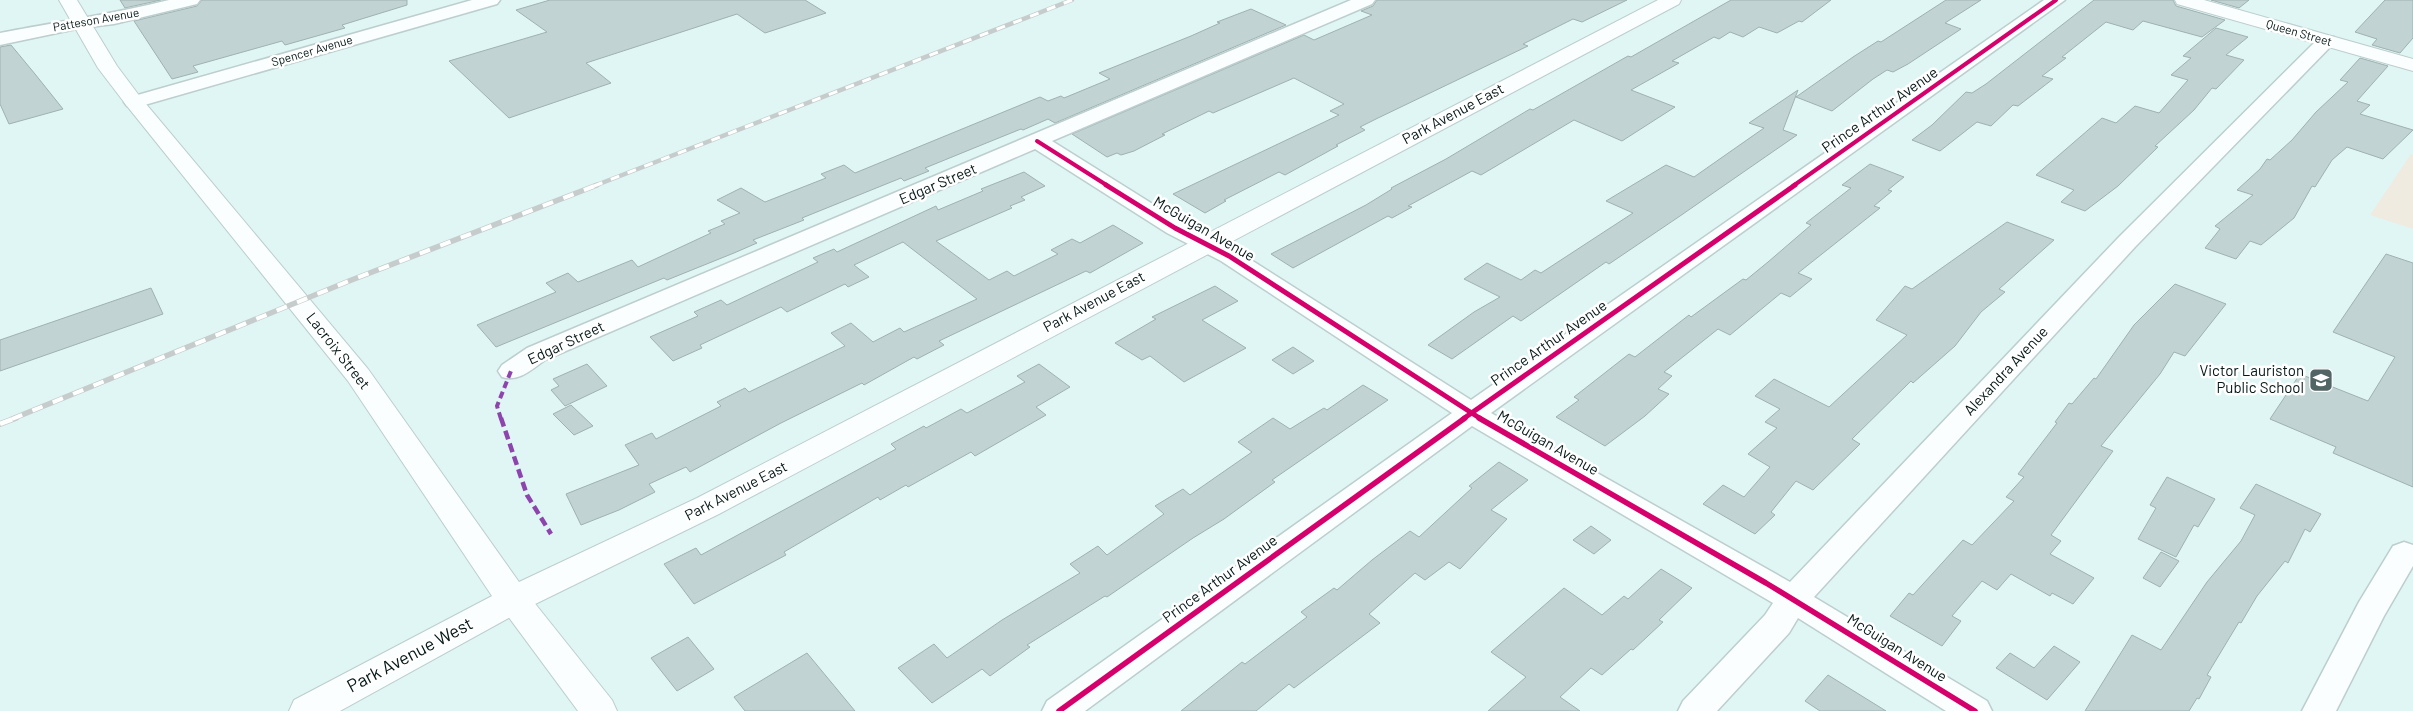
<svg xmlns="http://www.w3.org/2000/svg" width="2413" height="711" font-family="Barlow,sans-serif">
<style>
.green{fill:#efebe1}
.building{fill:#c1d3d3;stroke:#9fb1b0}
.lines{fill:none;stroke-linecap:round;stroke-linejoin:round}
.minor-casing{stroke:#bccecd;stroke-width:3}
.tertiary-casing{stroke:#bccecd;stroke-width:2}
.secondary-casing{stroke:#bccecd;stroke-width:2}
.minor{fill:#fafefe;fill-rule:evenodd}
.tertiary{fill:#fafefe;fill-rule:evenodd}
.secondary{fill:#fafefe;fill-rule:evenodd}
.rail-far2-casing{stroke:#c5cccb;stroke-width:4.5}
.rail-far1-casing{stroke:#c5cccb;stroke-width:5.5}
.rail-casing{stroke:#c5cccb;stroke-width:6}
.rail-far2{stroke:#fff;stroke-width:3;stroke-dasharray:9;stroke-linecap:butt}
.rail-far1{stroke:#fff;stroke-width:4;stroke-dasharray:11;stroke-linecap:butt}
.rail{stroke:#fff;stroke-width:4.5;stroke-dasharray:13;stroke-linecap:butt}
.quiet-far1{stroke:#8e44ad;stroke-width:4;stroke-dasharray:7 4;stroke-linecap:butt}
.quiet{stroke:#8e44ad;stroke-width:4.5;stroke-dasharray:9 4.5;stroke-linecap:butt}
.cycleway-far2-casing{stroke:#fff;stroke-width:6}
.cycleway-far1-casing{stroke:#fff;stroke-width:8}
.cycleway-casing{stroke:#fff;stroke-width:9}
.cycleway-far2{stroke:#d6006c;stroke-width:4}
.cycleway-far1{stroke:#d6006c;stroke-width:5}
.cycleway{stroke:#d6006c;stroke-width:5.5}
.labels{text-anchor:middle;stroke-width:5;stroke-linejoin:round;paint-order:stroke}
.far-street-label{font-size:12px;fill:#051717;stroke:#fff}
.street-label{font-size:15px;fill:#051717;stroke:#fff}
.poi-label{font-size:15px;fill:#051717;stroke:#fff;text-anchor:end}
.near-street-label{font-size:18px;fill:#051717;stroke:#fff}
</style>
<rect width="100%" height="100%" fill="#e0f6f5"/>
<polygon class="green" points="2411,154 2413,155 2413,229 2370,215"/>
<g class="building">
<polygon points="120,0 161,0 125,8"/>
<polygon points="202,0 407,0 407,5 342,25 345,28 285,45 282,41 193,66 198,72 172,79 134,21 197,6"/>
<polygon points="550,0 805,0 826,13 765,33 737,14 586,63 611,83 509,118 449,61 547,32 516,10"/>
<polygon points="1377,0 1627,0 1582,22 1573,19 1523,44 1528,46 1378,118 1360,127 1365,130 1336,145 1338,146 1285,175 1279,172 1224,200 1226,201 1205,213 1173,194 1339,115 1330,111 1344,104 1294,78 1213,113 1209,111 1162,134 1165,135 1134,151 1121,155 1117,153 1107,157 1072,134 1304,35 1314,40 1372,15 1361,11 1373,6"/>
<polygon points="1731,0 1831,0 1802,22 1799,21 1777,33 1759,27 1743,37 1730,32 1719,39 1714,37 1672,61 1679,63 1631,90 1675,107 1622,141 1574,120 1481,175 1472,171 1408,206 1412,207 1392,218 1388,216 1293,268 1271,254 1366,205 1392,189 1391,188 1446,159 1530,109 1533,110 1628,56 1631,57"/>
<polygon points="1946,0 1981,0 1945,23 1961,29 1908,64 1893,72 1887,70 1873,79 1832,111 1796,97 1853,57 1878,41 1881,42"/>
<polygon points="2094,0 2173,0 2176,6 2225,20 2202,37 2143,21 2133,30 2106,22 2062,57 2066,58 2042,76 2053,79 2018,106 2013,105 1991,126 1977,122 1940,151 1912,140 1932,125 1966,92 1972,93 1986,84"/>
<polygon points="2211,0 2249,0 2239,8"/>
<polygon points="2385,0 2413,0 2413,38 2400,53 2372,45 2377,39 2355,32"/>
<polygon points="1251,9 1286,25 1055,123 1048,119 1023,130 1021,129 979,146 925,168 929,171 904,181 901,178 802,218 804,220 753,240 757,243 734,253 667,280 664,278 496,347 477,325 556,292 546,283 568,273 578,282 632,260 638,267 711,233 708,231 725,224 721,221 740,213 717,200 741,188 765,202 826,178 821,174 844,165 855,173 1040,97 1048,101 1061,96 1064,98 1110,79 1099,73 1191,36 1220,23 1217,22"/>
<polygon points="2216,28 2248,37 2226,55 2244,60 2216,89 2212,88 2194,110 2155,146 2158,147 2118,186 2085,211 2061,202 2074,190 2036,175 2102,118 2116,123 2135,106 2159,113 2188,80 2171,75 2191,58 2183,56"/>
<polygon points="11,45 35,74 63,109 9,124 0,104 0,47"/>
<polygon points="2360,58 2388,66 2357,101 2370,105 2360,114 2413,130 2383,159 2347,147 2332,160 2315,187 2312,186 2294,218 2261,245 2250,241 2236,259 2205,248 2220,229 2215,226 2253,195 2237,190 2260,169 2267,159 2270,160 2292,140 2316,112 2348,82 2340,80"/>
<polygon points="1798,90 1783,130 1797,135 1680,216 1609,264 1606,262 1521,321 1513,316 1452,359 1428,345 1474,312 1500,297 1464,279 1487,263 1521,280 1535,270 1541,273 1633,213 1606,201 1666,165 1694,177 1764,128 1749,123"/>
<polygon points="1870,164 1904,177 1888,190 1892,191 1874,206 1880,208 1798,273 1812,279 1790,297 1781,293 1730,335 1718,329 1664,372 1672,376 1658,389 1669,394 1645,416 1605,446 1556,417 1579,400 1574,397 1629,354 1635,357 1689,315 1691,317 1743,279 1746,280 1768,262 1811,225 1806,223 1851,188 1842,185"/>
<polygon points="1024,172 1045,186 1021,197 1025,200 1010,206 1012,208 936,241 989,280 1007,271 1014,276 1058,254 1051,250 1072,239 1080,243 1113,225 1143,243 1090,273 1086,271 939,341 944,345 917,359 914,357 864,385 862,383 781,423 690,472 686,467 649,484 655,492 619,510 581,525 566,494 639,465 625,445 652,433 656,439 721,406 717,402 745,388 749,392 845,346 831,333 851,323 873,342 900,328 904,332 977,299 903,242 854,265 869,277 848,287 845,284 787,312 781,307 700,345 702,348 673,361 650,337 698,316 694,312 721,300 727,305 818,262 813,258 834,249 837,252 936,206 938,210 983,191 981,189"/>
<polygon points="2007,222 2054,240 1999,289 2005,292 1981,312 1955,346 1913,383 1911,381 1852,439 1860,444 1813,490 1796,481 1771,512 1775,515 1755,534 1703,504 1723,485 1744,497 1770,467 1748,454 1777,428 1765,422 1780,409 1755,396 1774,379 1829,407 1907,335 1876,320 1905,286 1912,289"/>
<polygon points="2386,254 2413,263 2413,487 2333,453 2336,447 2270,419 2300,374 2368,401 2395,357 2333,332"/>
<polygon points="2175,284 2226,304 2185,356 2174,352 2160,374 2101,446 2113,451 2051,535 2061,541 2050,554 2094,578 2073,604 2052,593 2050,596 2011,574 1997,590 1982,581 1952,616 1961,621 1942,646 1890,616 1909,593 1913,595 1963,540 1972,545 2014,501 2006,497 2024,477 2018,474 2057,423 2055,422 2069,403 2072,404 2094,378 2096,379 2134,325"/>
<polygon points="1215,286 1238,301 1202,320 1246,348 1184,382 1150,356 1142,360 1115,343 1156,319 1152,317"/>
<polygon points="151,288 163,314 0,371 0,340"/>
<polygon points="1293,347 1314,361 1293,374 1272,360"/>
<polygon points="587,364 607,386 565,406 551,390 559,386 553,379"/>
<polygon points="1039,364 1070,387 1036,407 1046,415 975,456 971,452 908,487 906,485 880,500 878,497 784,552 786,555 694,604 664,564 696,548 701,555 896,449 891,444 924,426 926,428 961,409 967,413 1025,382 1017,376"/>
<polygon points="1363,385 1388,400 1272,480 1275,482 1224,519 1193,538 1107,597 1105,596 1027,645 1030,647 990,676 982,669 932,703 898,668 934,644 947,658 1002,620 1080,573 1070,564 1098,546 1107,555 1164,514 1155,506 1183,489 1190,495 1252,452 1238,442 1273,418 1290,429 1324,408 1327,410"/>
<polygon points="571,405 593,426 574,435 553,414"/>
<polygon points="1499,462 1528,480 1491,510 1507,519 1460,569 1449,562 1425,580 1415,573 1369,614 1380,623 1294,688 1289,684 1256,711 1181,711 1242,662 1245,664 1307,617 1301,612 1334,588 1337,590 1372,560 1410,531 1419,537 1472,488 1469,486"/>
<polygon points="2167,477 2215,499 2198,527 2194,525 2176,557 2138,539 2156,508 2150,505"/>
<polygon points="2256,484 2321,514 2310,532 2305,529 2288,563 2285,561 2257,596 2241,623 2239,622 2207,675 2211,677 2199,699 2197,698 2189,711 2085,711 2132,635 2161,650 2207,582 2241,541 2255,515 2240,508"/>
<polygon points="1591,526 1611,540 1594,554 1573,540"/>
<polygon points="2161,552 2179,561 2160,587 2143,578"/>
<polygon points="1661,569 1692,588 1659,620 1663,622 1633,650 1631,649 1602,675 1591,668 1560,697 1580,711 1488,711 1526,677 1491,652 1564,588 1602,615 1624,596 1628,599"/>
<polygon points="688,637 714,669 677,691 651,658"/>
<polygon points="2054,646 2080,662 2047,700 1996,668 2010,653 2034,668"/>
<polygon points="807,653 855,711 745,711 734,697"/>
<polygon points="1828,675 1886,711 1820,711 1805,701"/>
</g>
<g class="lines">
<g class="minor-casing">
<g id="minor">
<path d="M169 0H200L197 4 114 24 81 28 0 45V33C57 22 113 14 169 0Z"/>
<polygon points="472,0 500,0 497,4 141,106 134,108 127,106 124,102 127,98"/>
<path d="M1351 0H1375L1372 4 1052 141 1183 223 1237 251 1471 400 2044 0H2065L1491 413 1790 582 2119 237 2320 37H2334L2336 41 2135 247 1814 597 1987 701 1992 711H1946L1798 618 1789 633 1717 711H1678L1683 701 1765 615 1773 603 1472 426 1085 711H1042L1047 701 1452 413 1221 261 1167 233 1035 149 545 360C531 370 519 382 502 377L498 371 502 365 527 348Z"/>
<polygon points="2404,542 2413,545 2413,566 2384,616 2336,711 2302,711 2359,602 2393,546"/>
</g>
</g>
<g class="tertiary-casing">
<polygon id="tertiary" points="513,587 525,591 612,700 617,711 578,711 496,600 501,591"/>
</g>
<g class="secondary-casing">
<g id="secondary">
<polygon points="59,0 77,0 117,66 141,98 368,369 519,582 697,498 1658,0 1681,0 1679,4 719,514 525,609 340,711 289,711 294,700 492,596 348,381 127,106 98,68"/>
<polygon points="2175,0 2204,0 2413,59 2413,71 2177,4"/>
</g>
</g>
<use href="#minor" class="minor"/>
<use href="#tertiary" class="tertiary"/>
<use href="#secondary" class="secondary"/>
<g class="rail-far2-casing">
<polyline id="rail-far2" points="594,186 1072,0"/>
</g>
<g class="rail-far1-casing">
<polyline id="rail-far1" points="12,419 349,281 597,185"/>
</g>
<g class="rail-casing">
<polyline id="rail" points="0,424 16,418"/>
</g>
<use href="#rail-far2" class="rail-far2"/>
<use href="#rail-far1" class="rail-far1"/>
<use href="#rail" class="rail"/>
<polyline class="quiet-far1" points="501,419 497,406 511,371"/>
<polyline class="quiet" points="501,418 527,495 551,534"/>
<g class="cycleway-far2-casing">
<g id="cycleway-far2">
<polyline points="1037,141 1108,186"/>
<polyline points="1793,186 2056,0"/>
</g>
</g>
<g class="cycleway-far1-casing">
<g id="cycleway-far1">
<polyline points="1106,185 1175,228 1229,256 1481,419"/>
<polyline points="1463,419 1795,185"/>
</g>
</g>
<g class="cycleway-casing">
<g id="cycleway">
<polyline points="1479,418 1766,583 1975,711"/>
<polyline points="1059,711 1465,418"/>
</g>
</g>
<use href="#cycleway-far2" class="cycleway-far2"/>
<use href="#cycleway-far1" class="cycleway-far1"/>
<use href="#cycleway" class="cycleway"/>
</g>
<defs>
<g id="school-square" transform="scale(1.25)"><rect x="-9" y="-9" width="18" height="18" rx="4" fill="#526565" stroke="#fff"/><path d="M0-5L7-2L0 1L-7-2ZM-4 1L0 2.5L4 1V4Q0 6-4 4Z" fill="#fff"/></g>
</defs>
<g fill-rule="evenodd">
<use href="#school-square" x="2321" y="380"/>
</g>
<g class="labels">
<g class="far-street-label">
<text transform="translate(96 20) rotate(-10)" y="4">Patteson Avenue</text>
<text transform="translate(2299 33) rotate(16)" y="4">Queen Street</text>
<text transform="translate(312 51) rotate(-16)" y="4">Spencer Avenue</text>
</g>
<g class="street-label">
<text transform="translate(1880 110) rotate(-35)" y="5">Prince Arthur Avenue</text>
<text transform="translate(1453 114) rotate(-28)" y="5">Park Avenue East</text>
<text transform="translate(938 184) rotate(-23)" y="5">Edgar Street</text>
<text transform="translate(1204 229) rotate(30)" y="5">McGuigan Avenue</text>
<text transform="translate(1094 302) rotate(-28)" y="5">Park Avenue East</text>
<text transform="translate(566 343) rotate(-25)" y="5">Edgar Street</text>
<text transform="translate(1549 343) rotate(-35)" y="5">Prince Arthur Avenue</text>
<text transform="translate(338 351) rotate(52)" y="5">Lacroix Street</text>
<text transform="translate(2006 371) rotate(-47)" y="5">Alexandra Avenue</text>
<text transform="translate(1548 443) rotate(30)" y="5">McGuigan Avenue</text>
<text transform="translate(736 491) rotate(-27)" y="5">Park Avenue East</text>
<text transform="translate(1220 579) rotate(-36)" y="5">Prince Arthur Avenue</text>
<text transform="translate(1897 648) rotate(32)" y="5">McGuigan Avenue</text>
</g>
<g class="poi-label">
<text x="2304" y="376">Victor Lauriston<tspan x="2304" dy="17">Public School</tspan></text>
</g>
<g class="near-street-label">
<text transform="translate(410 655) rotate(-28)" y="6">Park Avenue West</text>
</g>
</g>
</svg>
